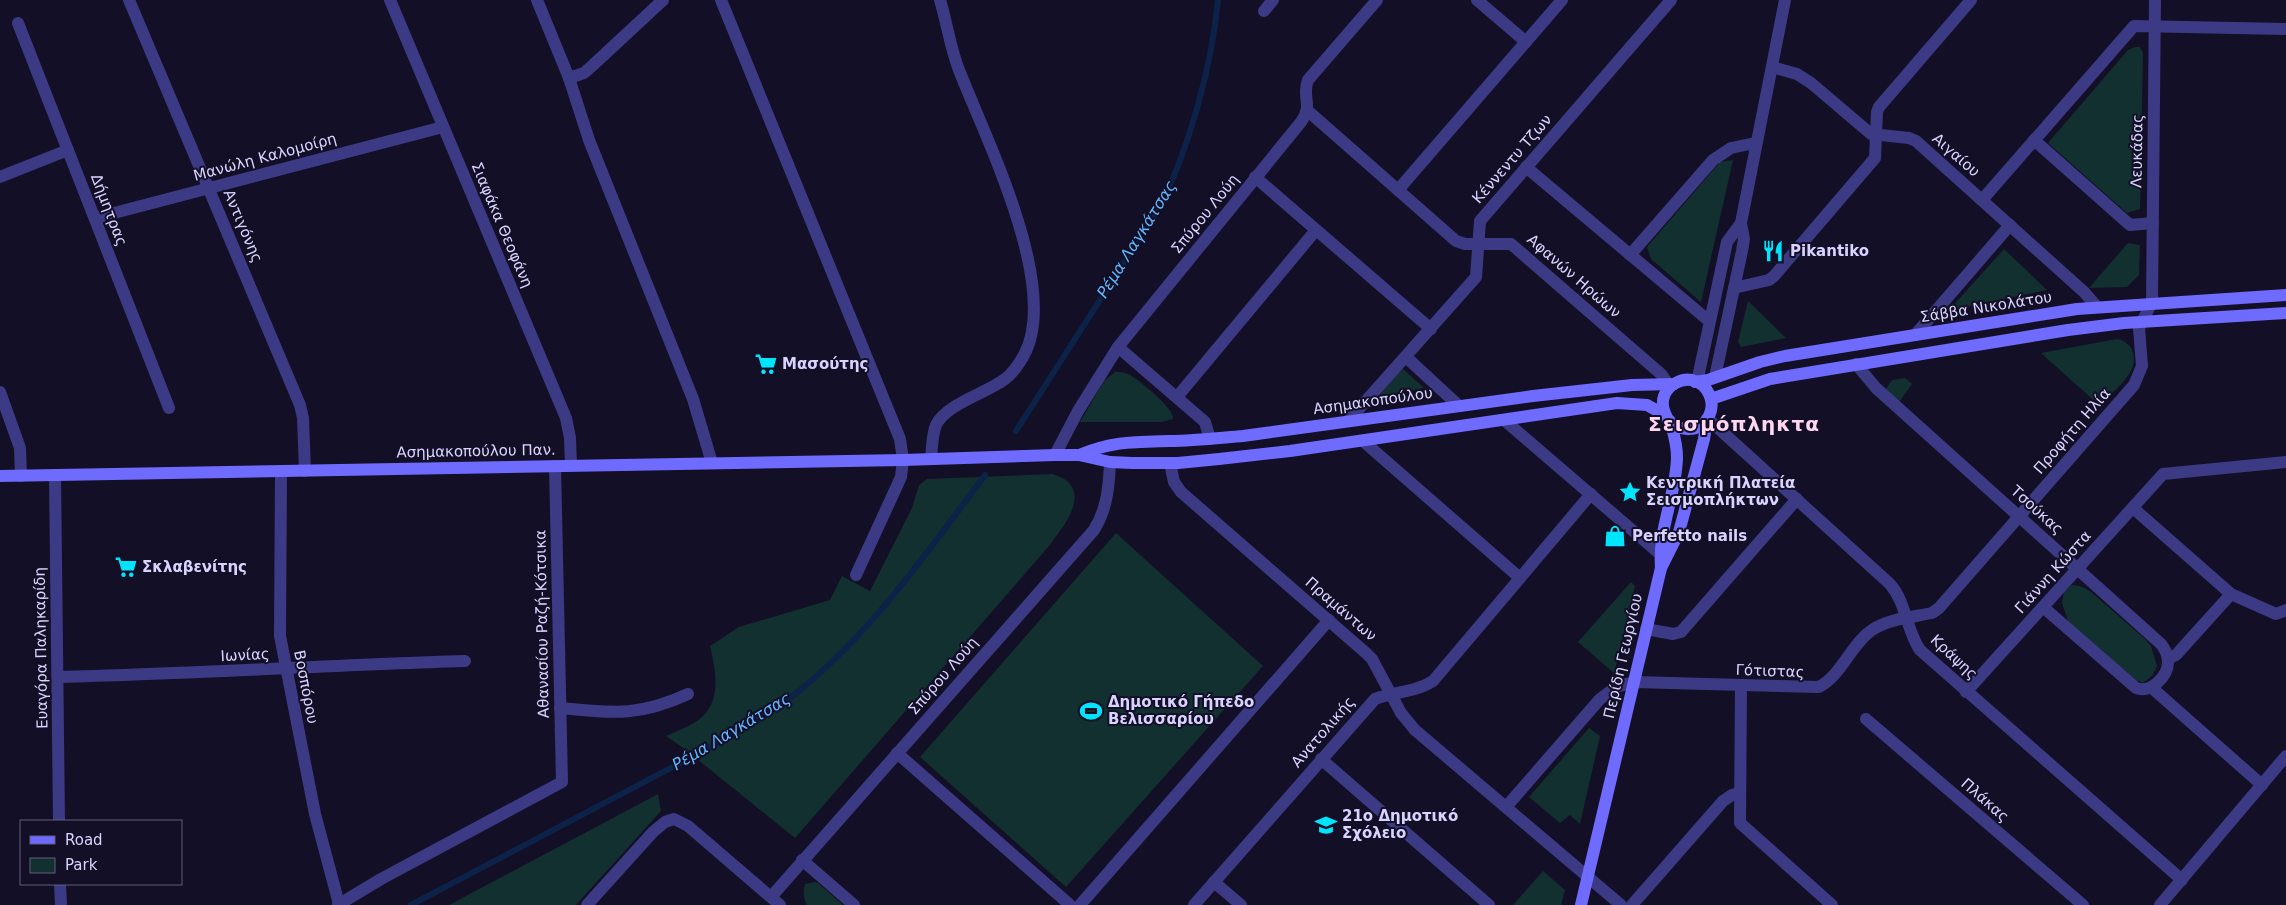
<svg xmlns="http://www.w3.org/2000/svg" width="2286" height="905" font-family="'DejaVu Sans',sans-serif">
<style>
.green{fill:#12302f}
.lines{fill:none;stroke-linecap:round;stroke-linejoin:round}
.stream{stroke:#0c2248;stroke-width:6}
.street{stroke:#3d3a85;stroke-width:12}
.secondary{stroke:#6f6bff;stroke-width:12}
.labels{text-anchor:middle;stroke-width:4;stroke-linejoin:round;paint-order:stroke}
.street-label{font-size:15px;fill:#d9d4ff;stroke:#130f26}
.poi-label{font-size:15px;font-weight:bold;fill:#d9d4ff;stroke:#130f26;text-anchor:start}
.water-label{font-size:16px;font-style:italic;fill:#62b6ff;stroke:#130f26}
.district-label{font-size:20px;font-weight:bold;letter-spacing:1px;fill:#ffd6f0;stroke:#130f26}
</style>
<rect width="100%" height="100%" fill="#130f26"/>
<g class="green">
<polygon points="2135,47 2140,47 2143,53 2140,209 2127,213 2048,143 2128,50"/>
<polygon points="1733,160 1701,302 1651,259 1647,247 1720,162"/>
<polygon points="2128,243 2140,245 2139,275 2127,287 2089,288"/>
<polygon points="2004,249 2047,290 1949,310"/>
<polygon points="1748,301 1786,338 1741,347 1738,342"/>
<path d="M2117 339C2124 340 2129 344 2132 350 2142 372 2112 392 2099 405L2041 353Z"/>
<polygon points="1402,368 1424,388 1379,396"/>
<path d="M1115 372C1120 372 1125 372 1130 375 1140 381 1174 408 1173 419L1162 422H1080L1104 381Z"/>
<polygon points="1905,378 1912,384 1897,405 1886,389 1892,380"/>
<path d="M1053 474C1057 476 1064 478 1067 481 1088 499 1060 531 1049 546L795 838 682 747 666 736C677 731 694 725 703 716 722 697 715 669 710 646L739 627 830 600 842 576 870 591 912 508 919 485 927 479Z"/>
<polygon points="1116,533 1263,666 1066,887 920,757"/>
<polygon points="1631,582 1635,586 1614,673 1578,642"/>
<polygon points="2072,585 2080,586 2090,591 2145,639 2151,646 2157,666 2153,675 2143,683 2136,680 2069,624 2062,603 2064,592"/>
<polygon points="1589,728 1600,736 1580,824 1570,815 1560,823 1529,797"/>
<polygon points="658,794 661,811 576,905 449,905"/>
<polygon points="1543,871 1565,890 1561,905 1513,905"/>
<path d="M815 882 818 883 843 905H807C803 897 803 892 805 884Z"/>
</g>
<g class="lines">
<g class="stream">
<path d="M1016 431 1159 208C1189 150 1212 65 1218 0"/>
<path d="M411 905 701 752C731 736 762 720 789 699 869 637 925 555 985 475"/>
</g>
<g class="street">
<polyline points="129,0 300,405 303,418 305,471"/>
<polyline points="390,0 566,418 570,438 571,465"/>
<polyline points="537,0 569,78 589,140 693,399 712,463"/>
<polyline points="721,0 900,439 903,460 901,477 856,575"/>
<polyline points="1477,0 1526,42"/>
<polyline points="1264,11 1273,0"/>
<polyline points="18,23 169,408"/>
<polyline points="1772,67 1797,74 1811,83 1871,134 1909,138 1916,141 2084,292 2097,307"/>
<polyline points="569,78 584,73 592,66 663,0"/>
<polyline points="1308,111 1456,241 1465,244 1511,244 1661,374 1668,384"/>
<polyline points="2034,140 2130,225 2153,223"/>
<polyline points="1526,167 1709,321"/>
<polyline points="0,177 68,150"/>
<polyline points="1255,177 1431,329"/>
<polyline points="1398,190 1562,0"/>
<polyline points="1982,200 2134,26 2286,29"/>
<polyline points="95,218 443,127"/>
<polyline points="1630,255 1713,160 1731,148 1755,143"/>
<polyline points="1734,288 1769,280 1774,276 1875,158 1877,112 1879,107 1971,0"/>
<polyline points="1915,335 2010,225"/>
<polyline points="1118,347 1205,422 1210,439"/>
<polyline points="1406,357 1459,406"/>
<path d="M1856 364 1876 388 2161 644C2165 649 2168 654 2168 662 2168 676 2151 694 2136 688L2043 607"/>
<polyline points="1715,377 1742,251 1744,239 1741,223 1785,0"/>
<polyline points="1697,382 1727,242 1741,223"/>
<polyline points="0,392 20,448 21,476"/>
<polyline points="1177,397 1316,230"/>
<path d="M1708 419 1890 584C1907 604 1906 630 1920 650L2182 880"/>
<polyline points="1349,420 1476,277 1480,221 1671,0"/>
<polyline points="1504,420 1660,554"/>
<polyline points="1363,441 1520,578"/>
<path d="M1055 455 1078 411 1118 347 1301 122C1314 104 1301 97 1308 80L1377 0"/>
<path d="M931 459C932 448 932 435 936 425 946 404 987 393 1005 379 1013 373 1019 364 1024 355 1061 287 985 137 959 70 950 47 947 23 940 0"/>
<polyline points="1170,463 1174,482 1181,492 1366,653 1372,659 1401,713 1415,730 1621,905"/>
<polyline points="281,471 280,636 315,814 339,904"/>
<polyline points="55,475 59,821"/>
<polyline points="2133,508 2231,594 2276,614 2286,610"/>
<polyline points="1646,629 1673,634 1681,632 1797,499"/>
<polyline points="2168,659 2176,655 2231,594"/>
<path d="M58 677C193 674 329 665 465 661"/>
<polyline points="1741,686 1740,823 1832,905"/>
<polyline points="2152,688 2262,785"/>
<polyline points="1966,692 2163,474 2286,462"/>
<path d="M560 708C613 713 638 717 688 694"/>
<polyline points="1866,719 2083,905"/>
<polyline points="897,753 1070,905"/>
<polyline points="1321,759 1489,905"/>
<path d="M1506 807 1600 699 1616 687 1634 682 1819 687C1842 675 1851 644 1872 630 1888 619 1913 617 1932 613L1939 608 2134 385 2142 366 2139 328 2152 302 2155 0"/>
<polyline points="802,860 854,905"/>
<polyline points="1214,882 1241,905"/>
<polyline points="60,884 61,905"/>
<path d="M771 897 1094 530C1107 509 1109 487 1110 462"/>
<polyline points="338,905 381,879 562,782 555,466"/>
<polyline points="587,905 653,832 665,822 674,819 688,826 780,905"/>
<polyline points="1080,905 1329,620"/>
<path d="M1194 905 1375 699C1394 692 1416 692 1433 681L1591 494"/>
<polyline points="1632,905 1723,801 1732,795 1739,793"/>
<polyline points="2160,905 2286,756"/>
</g>
<g class="secondary">
<polyline points="1695,382 1708,380 1760,362 1785,356 2077,309 2286,295"/>
<polyline points="1711,399 1770,379 2068,330 2124,323 2286,313"/>
<path d="M1079 455C1113 441 1134 442 1170 441 1194 441 1219 438 1243 436L1533 396 1632 385 1674 384"/>
<polyline points="0,476 903,460 1055,455 1079,455 1110,462 1132,463 1178,463 1219,459 1290,451 1617,403 1647,405 1665,415"/>
<path d="M1661 568C1658 529 1676 495 1677 458 1677 448 1675 438 1672 428 1667 417 1660 408 1664 396 1668 385 1681 378 1692 380 1708 384 1716 402 1709 416 1701 433 1678 433 1668 419"/>
<polyline points="1581,905 1661,568 1679,532 1704,439 1707,419"/>
</g>
</g>
<defs>
<g id="restaurant-bare" transform="scale(1.725)"><path d="M-5-6h1v4h1v-4h1v4h1v-4h1v5L-1.5 .5V6h-2V.5L-5-1ZM5-6V6H3V1.5H1.5Q1.5-4 5-6Z" fill="#00e5ff" stroke="#130f26" stroke-width="2.5" paint-order="stroke"/></g>
<g id="supermarket-bare" transform="scale(1.725)"><path d="M-6-5.5h2.5l.6 2H6L4.5 2H-2.5L-4.4-4H-6ZM-1.5 3.2a1.3 1.3 0 1 0 .1 0ZM3 3.2a1.3 1.3 0 1 0 .1 0Z" fill="#00e5ff" stroke="#130f26" stroke-width="2.5" paint-order="stroke"/></g>
<g id="sight-bare" transform="scale(1.725)"><path d="M0-6L1.8-2.2L6-1.7L2.9 1.2L3.7 5.4L0 3.3L-3.7 5.4L-2.9 1.2L-6-1.7L-1.8-2.2Z" fill="#00e5ff" stroke="#130f26" stroke-width="2.5" paint-order="stroke"/></g>
<g id="shop-bare" transform="scale(1.725)"><path d="M-5-2.5h2.3a2.7 3.5 0 0 1 5.4 0H5L5.5 6h-11ZM-1.5-2.5h3a1.5 2.3 0 0 0-3 0Z" fill="#00e5ff" stroke="#130f26" stroke-width="2.5" paint-order="stroke"/></g>
<g id="stadium-bare" transform="scale(1.725)"><path d="M0-5a6.5 5 0 1 0 0 10a6.5 5 0 1 0 0-10ZM-3.5-1.8h7v3.6h-7Z" fill="#00e5ff" stroke="#130f26" stroke-width="2.5" paint-order="stroke"/></g>
<g id="school-bare" transform="scale(1.725)"><path d="M0-5L7-2L0 1L-7-2ZM-4 1L0 2.5L4 1V4Q0 6-4 4Z" fill="#00e5ff" stroke="#130f26" stroke-width="2.5" paint-order="stroke"/></g>
</defs>
<g fill-rule="evenodd">
<use href="#restaurant-bare" x="1773" y="251"/>
<use href="#supermarket-bare" x="766" y="364"/>
<use href="#sight-bare" x="1630" y="492"/>
<use href="#shop-bare" x="1615" y="536"/>
<use href="#supermarket-bare" x="126" y="567"/>
<use href="#stadium-bare" x="1091" y="711"/>
<use href="#school-bare" x="1326" y="825"/>
</g>
<g class="labels">
<g class="street-label">
<text transform="translate(2137 151) rotate(-89)" y="5">Λευκάδας</text>
<text transform="translate(1956 155) rotate(41)" y="5">Αιγαίου</text>
<text transform="translate(265 157) rotate(-15)" y="5">Μανώλη Καλομοίρη</text>
<text transform="translate(1512 159) rotate(-49)" y="5">Κέννεντυ Τζων</text>
<text transform="translate(109 210) rotate(69)" y="5">Δήμητρας</text>
<text transform="translate(1205 214) rotate(-51)" y="5">Σπύρου Λούη</text>
<text transform="translate(502 225) rotate(67)" y="5">Σιαφάκα Θεοφάνη</text>
<text transform="translate(243 226) rotate(67)" y="5">Αντιγόνης</text>
<text transform="translate(1574 276) rotate(41)" y="5">Αφανών Ηρώων</text>
<text transform="translate(1986 307) rotate(-9)" y="5">Σάββα Νικολάτου</text>
<text transform="translate(1373 401) rotate(-8)" y="5">Ασημακοπούλου</text>
<text transform="translate(2072 431) rotate(-49)" y="5">Προφήτη Ηλία</text>
<text transform="translate(476 451) rotate(-1)" y="5">Ασημακοπούλου Παν.</text>
<text transform="translate(2037 510) rotate(42)" y="5">Τσούκας</text>
<text transform="translate(2053 572) rotate(-48)" y="5">Γιάννη Κώστα</text>
<text transform="translate(1341 609) rotate(41)" y="5">Πραμάντων</text>
<text transform="translate(542 624) rotate(-91)" y="5">Αθανασίου Ραζή-Κότσικα</text>
<text transform="translate(41 648) rotate(-91)" y="5">Ευαγόρα Παληκαρίδη</text>
<text transform="translate(245 655) rotate(-3)" y="5">Ιωνίας</text>
<text transform="translate(1623 656) rotate(-77)" y="5">Περίδη Γεωργίου</text>
<text transform="translate(1954 657) rotate(43)" y="5">Κράψης</text>
<text transform="translate(1770 671) rotate(2)" y="5">Γότιστας</text>
<text transform="translate(943 676) rotate(-49)" y="5">Σπύρου Λούη</text>
<text transform="translate(306 687) rotate(79)" y="5">Βοσπόρου</text>
<text transform="translate(1323 732) rotate(-49)" y="5">Ανατολικής</text>
<text transform="translate(1985 800) rotate(41)" y="5">Πλάκας</text>
</g>
<g class="poi-label">
<text x="1790" y="256">Pikantiko</text>
<text x="782" y="369">Μασούτης</text>
<text x="1646" y="488">Κεντρική Πλατεία<tspan x="1646" dy="17">Σεισμοπλήκτων</tspan></text>
<text x="1632" y="541">Perfetto nails</text>
<text x="142" y="572">Σκλαβενίτης</text>
<text x="1108" y="707">Δημοτικό Γήπεδο<tspan x="1108" dy="17">Βελισσαρίου</tspan></text>
<text x="1342" y="821">21ο Δημοτικό<tspan x="1342" dy="17">Σχόλειο</tspan></text>
</g>
<g class="water-label">
<text transform="translate(1136 239) rotate(-58)" y="6">Ρέμα Λαγκάτσας</text>
<text transform="translate(731 731) rotate(-31)" y="6">Ρέμα Λαγκάτσας</text>
</g>
<g class="district-label">
<text x="1734" y="431">Σεισμόπληκτα</text>
</g>
</g>
<rect x="20" y="820" width="162" height="65" fill="#130f26" stroke="#625e7d"/>
<rect x="30" y="836" width="25" height="8" fill="#6f6bff" stroke="#625e7d"/>
<text x="65" y="845" font-size="15" fill="#d9d4ff">Road</text>
<rect x="30" y="858" width="25" height="15" fill="#12302f" stroke="#625e7d"/>
<text x="65" y="870" font-size="15" fill="#d9d4ff">Park</text>
</svg>
